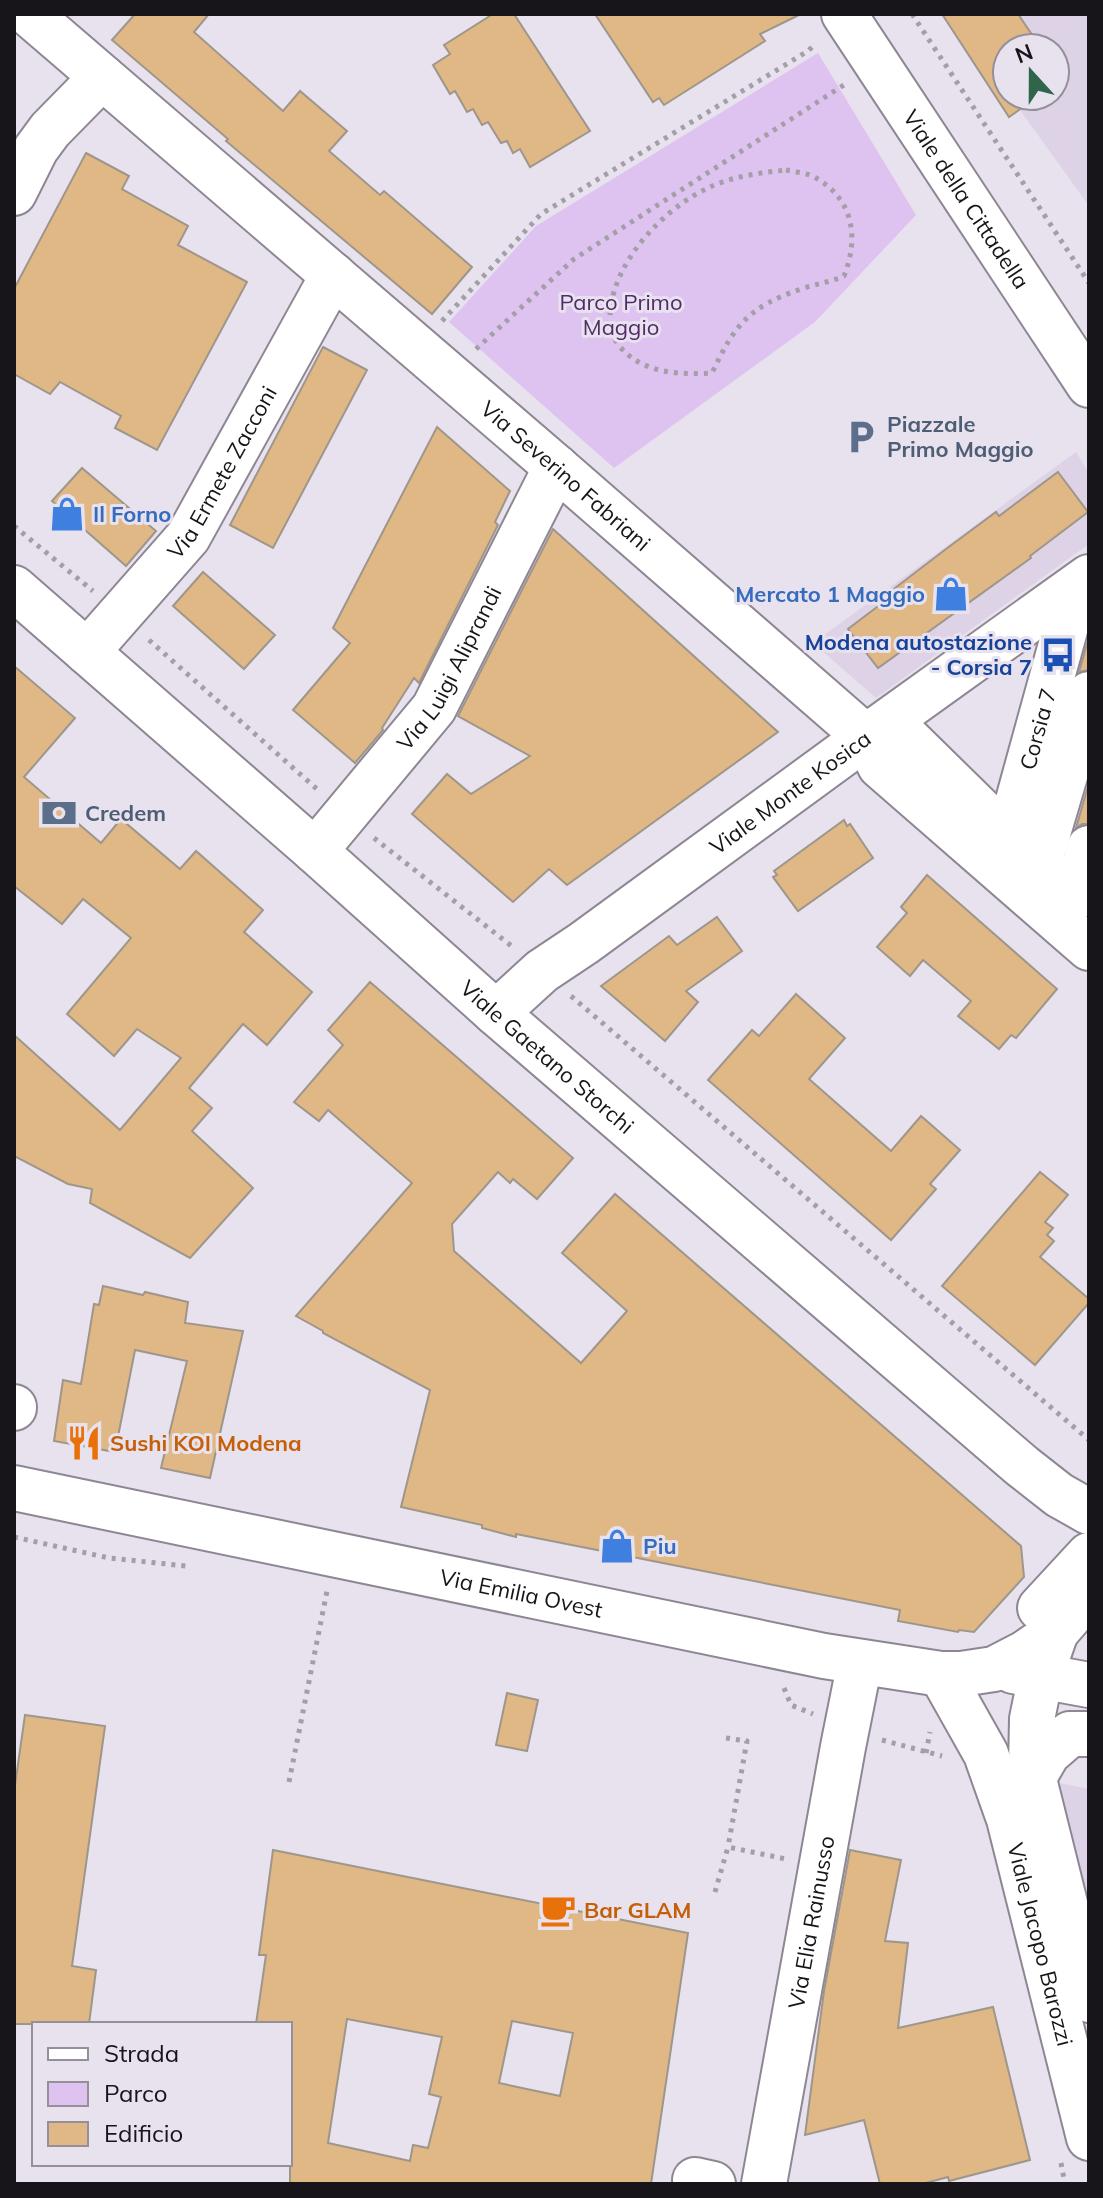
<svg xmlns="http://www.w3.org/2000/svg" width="1103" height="2198" font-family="Mulish,sans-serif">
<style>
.built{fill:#ded3e6}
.green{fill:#dec3f0}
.building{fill:#e0b886;stroke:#9f968b;stroke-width:2;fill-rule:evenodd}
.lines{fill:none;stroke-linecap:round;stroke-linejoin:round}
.minor-casing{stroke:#8e8793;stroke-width:48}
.path{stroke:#a49ea8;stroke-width:5;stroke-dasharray:4 6;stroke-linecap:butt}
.minor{stroke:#fff;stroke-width:44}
.labels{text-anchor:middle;stroke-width:6;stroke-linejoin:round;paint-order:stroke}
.street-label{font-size:22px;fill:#18151a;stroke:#e8e1ee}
.park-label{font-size:22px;fill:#522b6a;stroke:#e8e1ee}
.service-label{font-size:22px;font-weight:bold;fill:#4e5e75;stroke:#e8e1ee;text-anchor:start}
.shop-label{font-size:22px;font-weight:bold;fill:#366cbe;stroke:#e8e1ee;text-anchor:start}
.transit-label{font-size:22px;font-weight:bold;fill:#164399;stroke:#e8e1ee;text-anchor:end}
.food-label{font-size:22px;font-weight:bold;fill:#c56008;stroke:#e8e1ee;text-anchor:start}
</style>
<rect width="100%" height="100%" fill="#e8e1ee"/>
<g class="built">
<polygon points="1018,14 1089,14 1089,206 1020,110 1039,96 1055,96 1055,85 1062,80 1055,69 1055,48 1041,48"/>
<polygon points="1076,452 1089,473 1089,544 876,698 813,643"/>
<polygon points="1059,1783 1089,1789 1089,1922"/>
</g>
<polygon class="green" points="818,53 916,215 815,322 614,468 449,322 536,226"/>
<g class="building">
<polygon points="135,14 209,14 194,32 283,111 300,91 347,131 329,151 380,195 384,191 472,267 432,314 226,141 228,139 112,40"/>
<polygon points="493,14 514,14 590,131 530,167 520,149 513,153 507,141 501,143 488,122 482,125 473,109 467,112 455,91 450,94 433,65 450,54 444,45"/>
<polygon points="595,14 801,14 760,34 765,41 664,105 659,98 653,102"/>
<polygon points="942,14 1018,14 1041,48 1007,48 1007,96 1039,96 1009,117"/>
<polygon points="86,153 129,176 122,189 188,226 178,245 247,282 157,450 115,428 121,416 60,382 50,394 14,374 14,289"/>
<polygon points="323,347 367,370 273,548 230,525"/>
<polygon points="437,427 510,491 495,522 498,525 419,683 414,678 382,728 383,730 355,763 293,710 350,643 333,628"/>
<polygon points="82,468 156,531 126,566 52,501"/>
<polygon points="1058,472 1088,512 1030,556 1031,558 878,668 848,629 881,604 878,601 946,549 996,512 999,516"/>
<polygon points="553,529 778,732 567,885 549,869 513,902 412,814 447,774 471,794 530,756 458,716"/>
<polygon points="203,572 275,635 244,669 173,606"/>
<polygon points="1089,637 1089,670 1079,672"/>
<polygon points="14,666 75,718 24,777 101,843 121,819 180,869 196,851 263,910 244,932 312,992 267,1045 243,1024 189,1088 212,1108 192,1131 253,1188 190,1258 90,1203 92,1189 68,1184 14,1156 14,1035 120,1130 181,1058 137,1029 114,1056 67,1014 131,938 83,899 62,924 14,886"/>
<polygon points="1089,783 1089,824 1082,824 1076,828"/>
<polygon points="844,820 847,826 850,824 873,858 798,911 773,877 777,875 774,871"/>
<polygon points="927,875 1057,989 1016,1038 1011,1035 999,1049 958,1016 971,1001 923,960 910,976 877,947 907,913 901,907"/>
<polygon points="717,917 742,951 686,991 698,1002 665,1041 601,986 669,936 677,945"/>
<polygon points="370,982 573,1158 537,1199 513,1179 510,1183 498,1172 452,1224 454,1251 581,1363 627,1311 562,1253 615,1194 1021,1546 1024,1577 974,1632 959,1630 958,1632 898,1621 900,1610 516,1534 516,1537 482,1528 482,1525 401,1507 430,1390 323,1333 323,1331 296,1316 412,1183 328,1110 319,1121 294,1102 343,1045 328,1030"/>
<polygon points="796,994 845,1038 809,1079 891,1151 921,1116 960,1150 930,1184 936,1189 891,1240 708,1080 752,1030 759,1036"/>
<polygon points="1040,1172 1068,1195 1045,1222 1053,1228 1047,1235 1054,1241 1040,1257 1089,1299 1089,1303 1035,1365 942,1286"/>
<polygon points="103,1286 143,1295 145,1292 188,1302 185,1323 243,1331 210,1478 161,1468 187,1361 135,1350 115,1452 54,1441 63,1380 81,1384 94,1304 99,1305"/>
<polygon points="507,1693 538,1700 527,1751 496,1745"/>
<polygon points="25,1715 105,1726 72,1966 96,1970 89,2024 14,2024 14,1792"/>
<path d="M273 1850 688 1933 651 2184H290V2024H256L266 1955H259ZM347 2019 442 2037 429 2094 441 2097 428 2148 413 2145 410 2161 328 2143ZM512 2021 573 2033 560 2096 499 2083Z"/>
<polygon points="850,1850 901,1860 885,1941 908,1943 898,2028 993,2007 1030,2160 949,2181 948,2177 922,2184 880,2184 864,2120 805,2135 824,1991"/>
</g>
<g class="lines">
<g class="minor-casing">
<g id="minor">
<path id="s1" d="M29 14 556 467 866 737 880 766 1089 948"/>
<path id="s2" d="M844 14 1089 385"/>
<polyline points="14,193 36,149 50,130 102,77"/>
<path id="s3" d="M14 588 315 851 496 1013 1022 1466 1059 1495 1089 1512"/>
<path id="s4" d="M87 652 188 537 333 275"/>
<polyline points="866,737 908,739 1008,837 1050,874"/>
<path id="s5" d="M1008 837 1068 619 1089 606"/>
<path id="s6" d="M315 851 434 708 556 467"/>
<polyline points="1039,864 1089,694"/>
<polyline points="1076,897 1089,848"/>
<path id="s7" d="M496 1013 542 971 584 943 866 737 1089 577"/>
<polyline points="14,1407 14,1408"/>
<path id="s8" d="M14 1488 824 1656 941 1674H961L994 1669 1025 1653 1056 1632 1089 1594"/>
<polyline points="1040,1608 1089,1555"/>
<polyline points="1056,1632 1041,1675 1032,1719 1031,1767 1089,2000"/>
<polyline points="1013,1671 1089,1685"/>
<path id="s9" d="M941 1674 986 1754 1009 1819 1089 2138"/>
<polyline points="1027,1789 1048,1753 1070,1734 1089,1734"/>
<polyline points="695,2180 713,2184"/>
<path id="s10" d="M764 2184 843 1747 860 1662"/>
</g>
</g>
<g class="path">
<polyline points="912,14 1089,283"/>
<path d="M786 170C796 172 808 173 816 178 854 200 859 238 844 276 830 282 816 284 801 289 749 307 735 324 712 373 677 375 639 373 617 343 615 339 612 336 610 332 608 328 610 320 610 314 613 262 663 209 708 188 733 176 759 173 786 170Z"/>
<polyline points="442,321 541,214 808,51 816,43"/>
<polyline points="476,349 574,259 847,83"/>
<polyline points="14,526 93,591"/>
<polyline points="149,640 318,790"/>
<polyline points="374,838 514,948"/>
<polyline points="571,996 1089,1440"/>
<polyline points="14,1537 109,1558 186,1566"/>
<polyline points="784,1688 791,1705 813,1714"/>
<polyline points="726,1738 747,1741 728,1847"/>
<polyline points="882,1740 942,1756"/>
<polyline points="926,1753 930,1732"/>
<polyline points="289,1782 327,1591"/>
<polyline points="715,1892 728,1847 786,1859"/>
<polyline points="1061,2163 1065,2184"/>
</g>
<use href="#minor" class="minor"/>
</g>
<defs>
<g id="parking-bare" transform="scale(2.76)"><path d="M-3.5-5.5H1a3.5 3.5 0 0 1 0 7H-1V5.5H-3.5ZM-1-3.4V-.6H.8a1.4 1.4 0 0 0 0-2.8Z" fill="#5c6f8a" stroke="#e8e1ee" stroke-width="2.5" paint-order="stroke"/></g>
<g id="shop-bare" transform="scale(2.76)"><path d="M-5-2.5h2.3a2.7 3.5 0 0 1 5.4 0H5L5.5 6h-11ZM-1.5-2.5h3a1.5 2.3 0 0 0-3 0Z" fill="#3f7fe0" stroke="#e8e1ee" stroke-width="2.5" paint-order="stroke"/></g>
<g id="bus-bare" transform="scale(2.76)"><path d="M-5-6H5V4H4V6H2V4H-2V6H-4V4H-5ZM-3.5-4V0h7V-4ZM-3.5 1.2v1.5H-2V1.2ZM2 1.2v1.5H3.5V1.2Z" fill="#1a4fb4" stroke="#e8e1ee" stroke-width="2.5" paint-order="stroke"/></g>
<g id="bank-bare" transform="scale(2.76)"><path d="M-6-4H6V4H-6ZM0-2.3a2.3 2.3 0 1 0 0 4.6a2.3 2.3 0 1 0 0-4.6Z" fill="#5c6f8a" stroke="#e8e1ee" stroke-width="2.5" paint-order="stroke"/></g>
<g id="restaurant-bare" transform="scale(2.76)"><path d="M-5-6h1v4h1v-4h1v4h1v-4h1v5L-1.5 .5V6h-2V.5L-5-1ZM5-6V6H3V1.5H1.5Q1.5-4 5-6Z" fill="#e8710a" stroke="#e8e1ee" stroke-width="2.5" paint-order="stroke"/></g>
<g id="cafe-bare" transform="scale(2.76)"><path d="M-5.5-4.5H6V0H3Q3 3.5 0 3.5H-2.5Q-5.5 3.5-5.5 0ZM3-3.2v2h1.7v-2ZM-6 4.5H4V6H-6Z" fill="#e8710a" stroke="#e8e1ee" stroke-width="2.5" paint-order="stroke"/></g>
</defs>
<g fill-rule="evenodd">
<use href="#parking-bare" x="861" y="437"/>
<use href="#shop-bare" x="67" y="514"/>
<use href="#shop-bare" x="951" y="594"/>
<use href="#bus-bare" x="1058" y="655"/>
<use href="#bank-bare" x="59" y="813"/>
<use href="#restaurant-bare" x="84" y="1443"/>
<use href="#shop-bare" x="617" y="1546"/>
<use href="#cafe-bare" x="558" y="1910"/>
</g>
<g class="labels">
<g class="street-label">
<text dy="8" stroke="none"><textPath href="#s2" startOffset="222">Viale della Cittadella</textPath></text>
<text dy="8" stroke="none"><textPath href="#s4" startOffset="226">Via Ermete Zacconi</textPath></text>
<text dy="8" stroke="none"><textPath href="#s1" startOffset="708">Via Severino Fabriani</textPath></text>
<text dy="8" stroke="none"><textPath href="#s6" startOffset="228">Via Luigi Aliprandi</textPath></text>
<text dy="8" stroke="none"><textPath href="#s5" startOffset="112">Corsia 7</textPath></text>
<text dy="8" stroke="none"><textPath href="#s7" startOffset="368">Viale Monte Kosica</textPath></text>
<text dy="8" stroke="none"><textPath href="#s3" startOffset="710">Viale Gaetano Storchi</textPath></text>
<text dy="8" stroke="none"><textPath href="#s8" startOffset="518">Via Emilia Ovest</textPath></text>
<text dy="8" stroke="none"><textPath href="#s10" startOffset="266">Via Elia Rainusso</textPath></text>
<text dy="8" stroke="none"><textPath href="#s9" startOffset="290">Viale Jacopo Barozzi</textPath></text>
</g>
<g class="park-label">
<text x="621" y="310">Parco Primo<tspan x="621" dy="25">Maggio</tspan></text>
</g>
<g class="service-label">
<text x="887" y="432">Piazzale<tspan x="887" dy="25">Primo Maggio</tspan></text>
<text x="85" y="821">Credem</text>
</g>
<g class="shop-label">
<text x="93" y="522">Il Forno</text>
<text x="925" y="602" text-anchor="end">Mercato 1 Maggio</text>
<text x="643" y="1554">Piu</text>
</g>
<g class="transit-label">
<text x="1032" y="650">Modena autostazione<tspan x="1032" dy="25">- Corsia 7</tspan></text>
</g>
<g class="food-label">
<text x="110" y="1451">Sushi KOI Modena</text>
<text x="584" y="1918">Bar GLAM</text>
</g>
</g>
<rect width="1103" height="2198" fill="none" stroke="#18151a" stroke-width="32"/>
<rect x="32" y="2022" width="260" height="144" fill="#e8e1ee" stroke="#958f99" stroke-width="2"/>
<rect x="48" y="2048" width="40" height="12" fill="#ffffff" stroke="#958f99" stroke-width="2"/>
<text x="104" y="2062" font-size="24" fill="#18151a">Strada</text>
<rect x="48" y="2082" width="40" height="24" fill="#dec3f0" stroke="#958f99" stroke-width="2"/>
<text x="104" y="2102" font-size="24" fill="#18151a">Parco</text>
<rect x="48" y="2122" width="40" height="24" fill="#e0b886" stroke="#958f99" stroke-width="2"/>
<text x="104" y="2142" font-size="24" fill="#18151a">Edificio</text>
<g transform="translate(1031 72) rotate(339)"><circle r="38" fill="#e8e1ee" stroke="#958f99" stroke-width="2"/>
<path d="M0-6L14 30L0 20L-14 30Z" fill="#2f654b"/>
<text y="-12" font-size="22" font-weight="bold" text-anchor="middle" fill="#18151a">N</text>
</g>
</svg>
